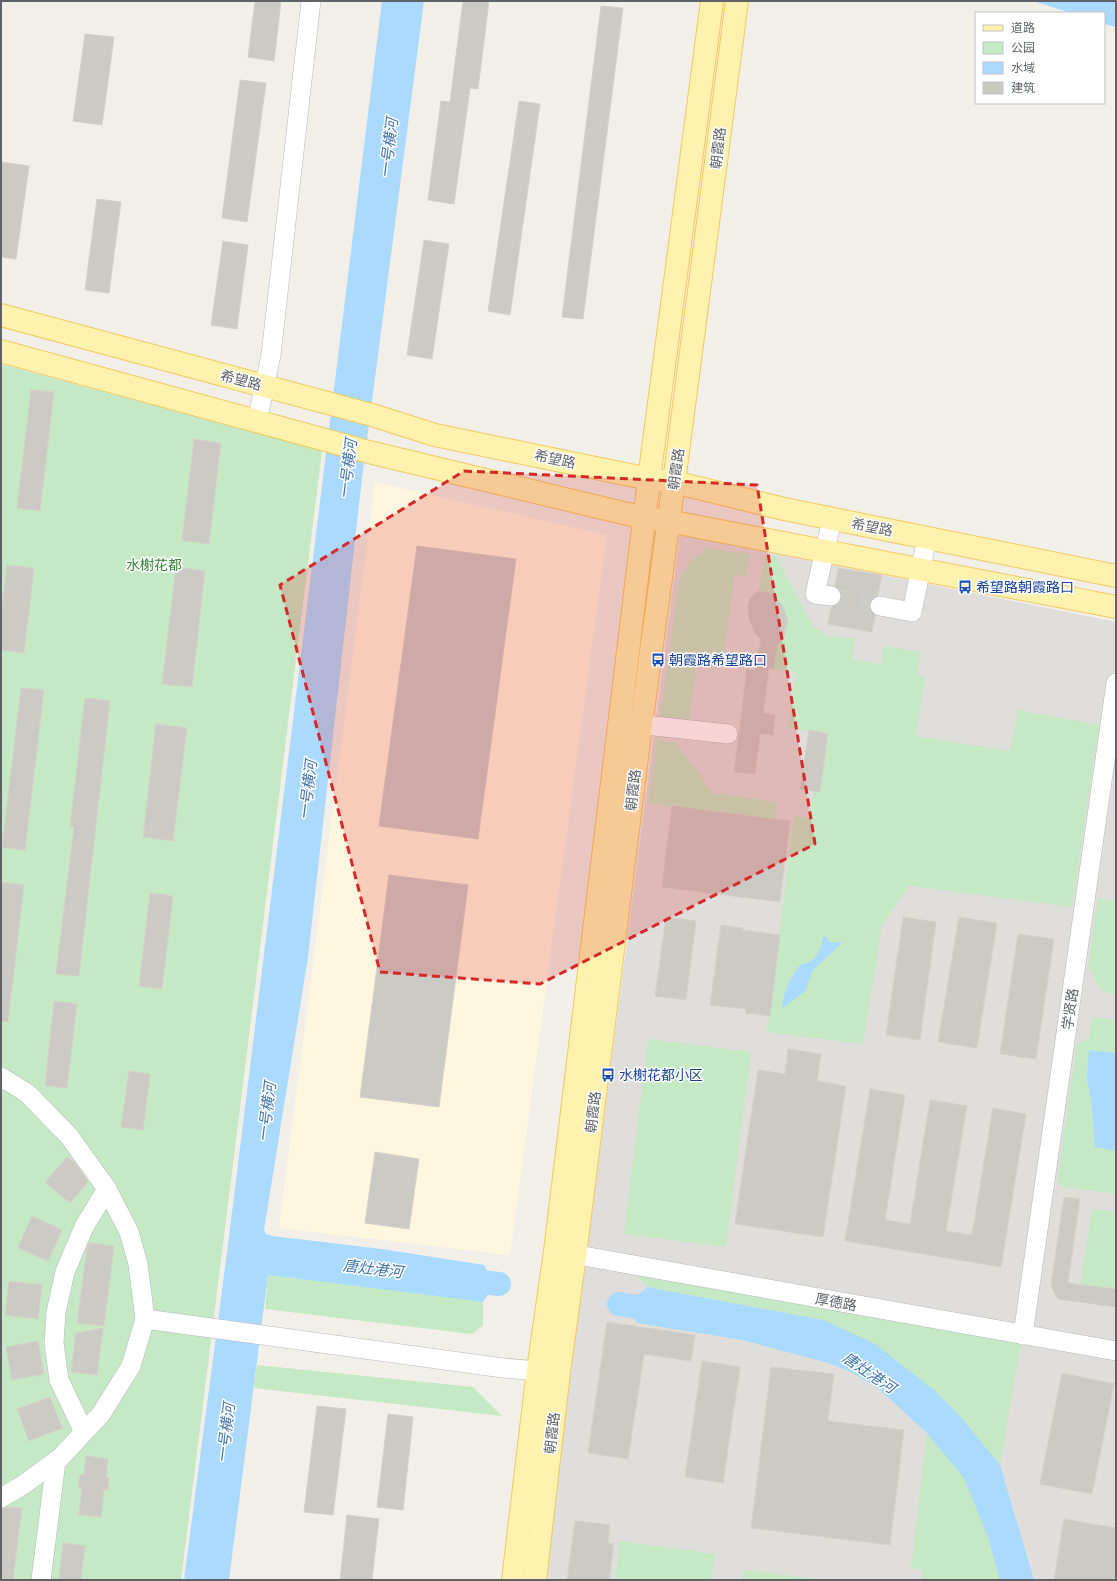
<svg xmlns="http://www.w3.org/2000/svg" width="1117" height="1581" font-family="Jost,'Noto Sans SC',sans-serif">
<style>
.commercial{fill:#fef7e0}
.industrial{fill:#e0deda}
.green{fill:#c5e8c5}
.water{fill:#aadaff}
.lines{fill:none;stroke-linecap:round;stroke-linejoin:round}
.river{stroke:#aadaff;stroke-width:24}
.building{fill:#cccac5;stroke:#d6d1c6}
.minor-tunnel{stroke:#ccccc8;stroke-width:19;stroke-dasharray:19 10;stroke-linecap:butt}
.minor-casing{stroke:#b5b8bc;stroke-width:20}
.major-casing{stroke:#f2c960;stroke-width:24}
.minor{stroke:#fff;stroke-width:19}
.major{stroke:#fff2af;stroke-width:22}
.marked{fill:#d62828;fill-opacity:0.2;stroke:#d62828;stroke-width:3;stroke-dasharray:8 5;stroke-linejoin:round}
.labels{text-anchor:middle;stroke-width:3;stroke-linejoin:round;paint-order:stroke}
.street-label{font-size:14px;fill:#5f6368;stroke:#fff}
.park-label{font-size:14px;fill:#348238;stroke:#fff}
.transit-label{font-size:14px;fill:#164399;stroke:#fff;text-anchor:start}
.water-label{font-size:15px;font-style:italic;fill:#4174aa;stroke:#fff}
</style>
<rect width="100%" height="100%" fill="#f1efe8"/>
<polygon class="commercial" points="375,482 607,535 510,1255 279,1228"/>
<polygon class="industrial" points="680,534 1116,622 1116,1580 544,1580"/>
<g class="green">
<polygon points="1,364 322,451 181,1580 1,1580"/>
<polygon points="707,548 750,554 747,576 735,575 723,659 698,655 689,722 660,718 680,578 690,561"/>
<polygon points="765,554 776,556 812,625 827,636 855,639 852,659 881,664 884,646 921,652 917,675 925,677 916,736 1010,751 1018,710 1099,725 1072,907 909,886 882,925 863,1044 767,1032 794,816 809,818 814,791 820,791 828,734 788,728 796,673 773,669 777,645 784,638 788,621 782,605 773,594 759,591"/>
<polygon points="657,740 676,743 713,793 777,802 775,819 648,803"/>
<polygon points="1098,898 1116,901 1116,994 1102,992 1088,966"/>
<polygon points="1092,1017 1116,1020 1116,1194 1064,1187 1057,1183 1077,1044 1089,1038"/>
<polygon points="648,1039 751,1052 726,1247 624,1234"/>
<polygon points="1092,1209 1116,1212 1116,1289 1080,1285"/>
<polygon points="632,1269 1021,1341 1000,1465 960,1416 823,1320 647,1287"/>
<polygon points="268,1275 483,1302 483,1325 472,1334 265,1309"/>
<polygon points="257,1365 473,1387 502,1416 254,1388"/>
<polygon points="927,1433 964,1478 988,1537 1000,1580 922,1580 923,1570 911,1568"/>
<polygon points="620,1541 715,1554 711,1580 615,1580"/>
<polygon points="744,1570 826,1580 742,1580"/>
</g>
<g class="water">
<polygon points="382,1 424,1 362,478 308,957 264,1230 266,1234 272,1236 382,1249 484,1265 495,1284 483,1302 268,1275 229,1580 184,1580 229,1237"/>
<polygon points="1033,1 1116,1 1116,27 1104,24 1104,13 1071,13"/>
<path d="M824 935 830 942 842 943 813 970 805 991 782 1009C784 991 790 978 801 964 819 962 820 950 824 935Z"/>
<polygon points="1089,1050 1116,1053 1116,1151 1095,1147 1091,1099 1087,1079"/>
<polygon points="647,1287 823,1320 875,1344 935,1391 960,1416 1000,1465 1034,1580 1000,1580 988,1537 964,1478 927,1433 880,1390 851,1372 828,1363 743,1340 637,1323 628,1305"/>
</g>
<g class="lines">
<g class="river">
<polyline points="462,1280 499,1284"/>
<polyline points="619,1304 660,1311"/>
</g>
</g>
<g class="building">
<polygon points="255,1 281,1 274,61 248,57"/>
<polygon points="463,1 489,1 478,89 470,88 454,204 428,200 441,101 450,102"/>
<polygon points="601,6 623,8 583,319 562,317"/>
<polygon points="85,34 114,37 102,125 73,121"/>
<polygon points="240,80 266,83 247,222 222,218"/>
<polygon points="519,101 540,104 510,315 488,311"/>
<polygon points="1,162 29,166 16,259 1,257"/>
<polygon points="97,199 121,202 109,293 85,290"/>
<polygon points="424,240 449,244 432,359 407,355"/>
<polygon points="223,241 248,245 237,329 211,325"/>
<polygon points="31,390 54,392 40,511 17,508"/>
<polygon points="194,439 221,443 209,544 182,540"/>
<polygon points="417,546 516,559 478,839 379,826"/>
<polygon points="7,565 34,568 24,653 1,650 1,613"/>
<polygon points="176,567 205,571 192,687 162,684"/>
<polygon points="838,568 882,575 878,595 872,599 869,604 870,610 875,615 872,632 828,624 831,607 836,606 840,603 842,598 841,591 835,586"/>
<polygon points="759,591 773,594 782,605 788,621 784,638 777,645 773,669 769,668 763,713 775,715 773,735 760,734 755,774 734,772 747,669 755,670 761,640 756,634 749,620 748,606 750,598"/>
<polygon points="21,688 44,690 25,850 2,847"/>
<polygon points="85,698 110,701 79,976 56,974 74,827 70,827"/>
<polygon points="156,724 187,728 173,841 143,837"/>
<polygon points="809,730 828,734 820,792 800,789"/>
<polygon points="672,806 790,821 780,902 662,887"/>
<polygon points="389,875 468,885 439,1107 360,1097"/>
<polygon points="1,882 24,885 8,1022 1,1021"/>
<polygon points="150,893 173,896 162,989 139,986"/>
<polygon points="666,917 696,921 686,1000 655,996"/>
<polygon points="903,917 936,922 920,1040 886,1035"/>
<polygon points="959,917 997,923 977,1048 938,1042"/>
<polygon points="721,925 743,928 743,930 780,935 770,1016 746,1013 746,1009 710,1005"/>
<polygon points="1018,934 1054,939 1036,1059 1000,1054"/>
<polygon points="54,1001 77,1004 67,1088 45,1086"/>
<polygon points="788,1049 821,1054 817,1081 846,1086 823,1237 735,1224 758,1070 785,1074"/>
<polygon points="129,1071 150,1074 143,1130 121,1127"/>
<polygon points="870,1089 905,1095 885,1220 910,1224 930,1100 967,1106 946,1231 972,1235 993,1108 1026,1114 1001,1267 845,1241"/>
<polygon points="375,1152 419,1159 409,1229 365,1223"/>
<polygon points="67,1157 76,1164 88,1182 70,1203 45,1182"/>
<polygon points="1064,1197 1080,1199 1068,1283 1116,1289 1116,1307 1065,1300 1058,1299 1055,1294 1051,1285"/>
<polygon points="32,1216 62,1230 48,1261 18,1248"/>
<polygon points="89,1243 114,1246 104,1326 77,1323 87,1249"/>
<polygon points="9,1281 42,1285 38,1319 5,1315"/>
<polygon points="607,1322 695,1335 691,1361 644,1354 628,1459 588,1453"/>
<polygon points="103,1328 97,1375 71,1372 76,1333"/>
<polygon points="38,1341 44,1374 12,1380 6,1347"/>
<polygon points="702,1361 740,1367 723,1483 685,1477"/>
<polygon points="771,1367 834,1374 828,1421 904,1430 890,1545 751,1528"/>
<polygon points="1062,1373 1114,1384 1092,1494 1040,1484"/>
<polygon points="50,1397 62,1428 29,1441 17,1409"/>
<polygon points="317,1406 346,1409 333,1515 304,1512"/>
<polygon points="388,1414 413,1417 403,1510 377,1507"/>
<polygon points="86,1456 108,1459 106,1478 109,1478 108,1490 104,1489 101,1517 79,1515 82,1489 78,1488 80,1475 84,1475"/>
<polygon points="8,1507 22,1508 13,1580 1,1580 1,1509"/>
<polygon points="347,1515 379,1519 372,1580 340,1580"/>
<polygon points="1064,1519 1116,1528 1116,1580 1054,1580"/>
<polygon points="575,1521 610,1525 608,1543 614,1544 609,1580 567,1580"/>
<polygon points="63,1543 85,1546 81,1580 59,1580"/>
</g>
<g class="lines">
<polyline class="minor-tunnel" points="831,596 880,606"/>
<g class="minor-casing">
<g id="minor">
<polyline points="257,422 271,355 311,1"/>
<polyline points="831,596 815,594 832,519"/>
<polyline points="880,606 912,612 927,538"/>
<polyline points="627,723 728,734"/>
<polyline points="1,1077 27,1093 69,1136 107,1189 129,1232 138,1264 145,1319 131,1366 101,1414 60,1458 23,1485 1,1498"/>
<polyline points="561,1252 1116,1351"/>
<polyline points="145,1319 503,1368 552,1372"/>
<polyline points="1023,1335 1116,683"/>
<polyline points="84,1432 59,1380 54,1343 56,1312 65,1272 84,1227 107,1189"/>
<polyline points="41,1580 56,1461"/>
</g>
</g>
<g class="major-casing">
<g id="major">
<polyline points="1,315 372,415 435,435 649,479 674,482 784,509 1116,576"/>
<polyline points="1,351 369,452 644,518 668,521 1116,607"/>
<polyline points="513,1580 538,1370 555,1251 649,479 712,1"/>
<polyline points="535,1580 559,1372 575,1255 641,725 674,482 737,1"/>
</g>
</g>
<use href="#minor" class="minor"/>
<use href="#major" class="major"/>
</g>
<path class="marked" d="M464 471 757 485 815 844 540 984 380 972 280 585Z"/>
<defs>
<g id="bus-bare" transform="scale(1.08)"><path d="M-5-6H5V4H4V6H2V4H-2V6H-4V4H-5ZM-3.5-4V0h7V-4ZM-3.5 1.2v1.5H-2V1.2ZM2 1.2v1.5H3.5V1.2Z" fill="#1a4fb4" stroke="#fff" stroke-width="2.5" paint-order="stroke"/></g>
</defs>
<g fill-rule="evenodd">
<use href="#bus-bare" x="965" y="587"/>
<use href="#bus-bare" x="658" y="660"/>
<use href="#bus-bare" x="608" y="1075"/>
</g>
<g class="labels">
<g class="street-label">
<text transform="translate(718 148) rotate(-83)" y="5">朝霞路</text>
<text transform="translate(241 380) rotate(15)" y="5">希望路</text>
<text transform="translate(555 459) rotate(12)" y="5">希望路</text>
<text transform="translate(676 469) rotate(-82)" y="5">朝霞路</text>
<text transform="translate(872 527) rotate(11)" y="5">希望路</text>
<text transform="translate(633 790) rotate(-83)" y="5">朝霞路</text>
<text transform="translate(1070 1009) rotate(-82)" y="5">学贤路</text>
<text transform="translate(593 1112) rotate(-83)" y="5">朝霞路</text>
<text transform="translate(836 1302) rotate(10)" y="5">厚德路</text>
<text transform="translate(552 1433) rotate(-83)" y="5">朝霞路</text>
</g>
<g class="park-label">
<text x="154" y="570">水榭花都</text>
</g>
<g class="transit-label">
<text x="976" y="592">希望路朝霞路口</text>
<text x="669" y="665">朝霞路希望路口</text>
<text x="619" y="1080">水榭花都小区</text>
</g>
<g class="water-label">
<text transform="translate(389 148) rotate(-83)" y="5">一号横河</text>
<text transform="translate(348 469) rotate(-83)" y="5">一号横河</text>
<text transform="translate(308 790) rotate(-83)" y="5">一号横河</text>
<text transform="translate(267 1112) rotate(-83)" y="5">一号横河</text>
<text transform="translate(373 1269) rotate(7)" y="5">唐灶港河</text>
<text transform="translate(869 1373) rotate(34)" y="5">唐灶港河</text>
<text transform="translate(226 1433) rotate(-83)" y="5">一号横河</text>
</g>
</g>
<rect width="1117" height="1581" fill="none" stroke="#5f6368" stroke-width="4"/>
<rect x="975" y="12" width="130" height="92" fill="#ffffff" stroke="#bfc1c3"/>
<rect x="983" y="25" width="20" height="6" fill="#fff2af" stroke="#bfc1c3"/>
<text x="1011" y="32" font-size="12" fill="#5f6368">道路</text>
<rect x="983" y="42" width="20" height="12" fill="#c5e8c5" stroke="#bfc1c3"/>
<text x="1011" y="52" font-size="12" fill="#5f6368">公园</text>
<rect x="983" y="62" width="20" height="12" fill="#aadaff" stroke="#bfc1c3"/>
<text x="1011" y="72" font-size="12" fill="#5f6368">水域</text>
<rect x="983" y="82" width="20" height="12" fill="#cccac5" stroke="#bfc1c3"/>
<text x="1011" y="92" font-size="12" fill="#5f6368">建筑</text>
</svg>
